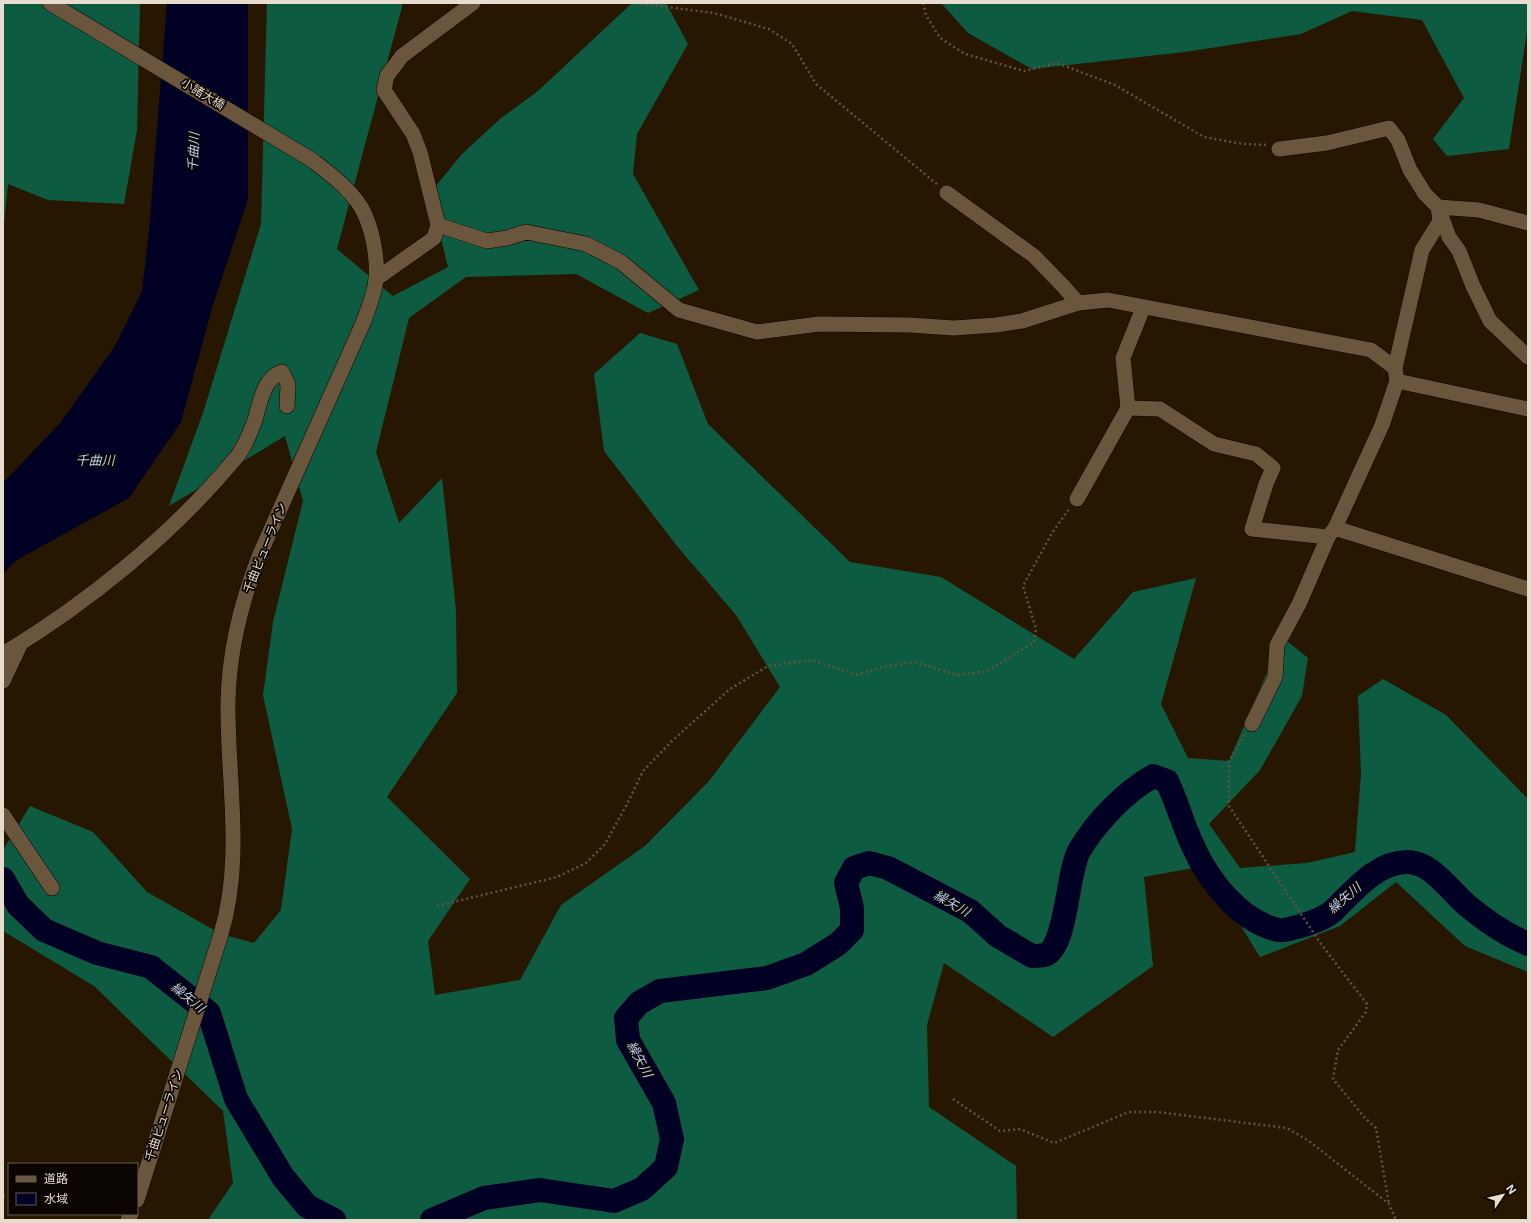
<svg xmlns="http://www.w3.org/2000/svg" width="1531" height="1223" font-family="Inter,'Noto Sans JP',sans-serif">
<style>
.forest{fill:#0d5c42}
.water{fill:#000024}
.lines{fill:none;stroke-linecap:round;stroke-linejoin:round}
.river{stroke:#000024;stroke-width:24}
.minor-casing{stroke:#0f0300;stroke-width:16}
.path{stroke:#61533e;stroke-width:2.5;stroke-dasharray:2 3;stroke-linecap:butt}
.minor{stroke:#6a563c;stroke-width:15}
.labels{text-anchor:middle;stroke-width:3.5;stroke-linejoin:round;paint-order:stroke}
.street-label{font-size:12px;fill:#e7dccd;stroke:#0a0500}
.water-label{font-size:13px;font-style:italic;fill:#bbcdf1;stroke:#0a0500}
</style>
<rect width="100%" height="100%" fill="#271700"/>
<g class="forest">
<polygon points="3,3 140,3 137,130 124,204 48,200 8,184 3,233"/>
<polygon points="267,3 403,3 337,249 393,296 448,267 430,193 462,154 501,118 538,91 632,3 666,3 688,44 637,134 633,174 699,290 648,313 576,274 466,277 409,318 376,452 399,523 442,478 456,610 457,693 387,797 470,879 428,941 435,995 520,980 561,905 645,846 709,781 780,687 736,615 677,546 604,451 594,374 640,333 677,344 708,424 850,562 941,577 1074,659 1133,592 1196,578 1161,704 1188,758 1229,761 1282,637 1308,658 1302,696 1260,770 1209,824 1240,868 1307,863 1355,852 1361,774 1358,696 1383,679 1446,715 1528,799 1528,972 1465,946 1396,882 1340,926 1260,957 1204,866 1144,877 1153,966 1053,1037 944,963 927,1025 929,1107 1016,1166 1017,1220 208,1220 233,1183 223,1111 94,986 3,931 3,850 30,806 93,832 147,892 221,934 254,943 281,910 292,829 263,695 273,622 303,501 285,436 169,506 203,413 261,224"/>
<polygon points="941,3 1528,3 1528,25 1509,149 1447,156 1433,139 1464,98 1422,20 1352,11 1301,34 1185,52 1032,69 968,33"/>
</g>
<polygon class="water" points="167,3 248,3 248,199 212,308 181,422 129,498 15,561 3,574 3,483 61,422 115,346 142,291 149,230"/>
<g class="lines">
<g class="river">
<polyline points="3,879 18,905 44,930 97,953 151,967 209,1013 236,1099 283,1177 307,1206 334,1220"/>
<path d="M432 1220 484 1198 540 1190 614 1201 642 1189 666 1167 672 1139 664 1103 628 1040 626 1018 639 1003 660 991 767 978 806 964 838 944 852 930V908L846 883 854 868 869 863 888 868 970 911 998 936 1032 956C1036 956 1043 956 1047 954 1067 942 1067 874 1079 851 1096 822 1124 793 1153 776L1167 781C1177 802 1183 825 1193 846 1208 880 1240 922 1279 930 1284 931 1292 928 1297 927 1308 924 1324 919 1333 911 1353 892 1376 862 1407 862 1433 862 1451 893 1469 907 1487 922 1507 935 1528 944"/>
</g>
<g class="minor-casing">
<g id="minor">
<path d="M50 3 312 160C330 174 349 188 361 207 372 226 378 257 376 279 375 294 368 309 363 323L260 554C241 602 229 651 228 702 227 779 244 858 221 934L137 1200"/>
<polyline points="1279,149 1327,143 1389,128 1398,140 1410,170 1425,194 1438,207 1449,237 1459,251 1473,286 1490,321 1528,357"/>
<polyline points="947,193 1034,256 1064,287 1078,303"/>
<polyline points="1438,207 1479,210 1528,223"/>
<polyline points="438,225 487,241 507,238 526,232 586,244 621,262 679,310 757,332 819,324 909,325 954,328 996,325 1022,321 1078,303 1108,300 1371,350 1395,368"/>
<polyline points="376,279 434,238 438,225 420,152 413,134 384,90 387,76 402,56 473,3"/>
<polyline points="1397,381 1528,409"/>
<polyline points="1128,408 1160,409 1214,444 1256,454 1273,468 1266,484 1252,529 1328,537"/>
<polyline points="1077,499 1128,408 1123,358 1143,308"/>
<polyline points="1335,528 1528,589"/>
<path d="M3 654C86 604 172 535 234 460 244 450 250 433 255 420 260 404 263 378 282 372L288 384 287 406"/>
<polyline points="3,681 21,643"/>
<polyline points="1252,724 1275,677 1277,645 1299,604 1328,537 1335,528 1382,425 1397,381 1395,368 1422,250 1440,221 1438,207"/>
<polyline points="3,815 52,888"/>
<polyline points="128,1220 131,1214"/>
</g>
</g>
<g class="path">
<polyline points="636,3 714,13 769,29 792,44 816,84 938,185"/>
<polyline points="923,3 926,15 940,38 965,54 1024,71 1057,63 1115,85 1204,137 1243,144 1268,145"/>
<polyline points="1245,735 1229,761 1229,806 1321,944 1367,1004 1366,1012 1338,1050 1333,1079 1365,1118 1376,1128 1389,1204"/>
<polyline points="437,906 557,877 586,863 605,844 626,806 643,771 673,740 730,689 768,666 812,660 857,675 883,667 915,662 957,675 988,671 1034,642 1036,629 1023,586 1052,533 1069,509"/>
<polyline points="953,1099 1000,1131 1020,1129 1054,1143 1129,1112 1157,1112 1287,1128 1309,1141 1389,1204 1396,1220"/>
<polyline points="3,1196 9,1194"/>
</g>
<use href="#minor" class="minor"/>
</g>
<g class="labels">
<g class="street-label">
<text transform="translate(203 94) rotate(31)" y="4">小諸大橋</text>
<text transform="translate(265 548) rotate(-68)" y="4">千曲ビューライン</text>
<text transform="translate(164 1115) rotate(-72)" y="4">千曲ビューライン</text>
</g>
<g class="water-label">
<text transform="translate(193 152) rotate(-87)" y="5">千曲川</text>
<text x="95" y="465">千曲川</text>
<text transform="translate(1344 898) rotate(-41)" y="5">繰矢川</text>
<text transform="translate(952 903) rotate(30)" y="5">繰矢川</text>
<text transform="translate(188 997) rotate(39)" y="5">繰矢川</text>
<text transform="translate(640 1059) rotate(62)" y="5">繰矢川</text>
</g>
</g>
<rect width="1531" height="1223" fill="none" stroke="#e7dccd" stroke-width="8"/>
<rect x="8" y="1163" width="130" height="52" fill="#0a0500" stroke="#625b52"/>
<rect x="16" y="1176" width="20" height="6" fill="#6a563c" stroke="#625b52"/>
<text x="44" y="1183" font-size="12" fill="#e7dccd">道路</text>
<rect x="16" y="1193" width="20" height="12" fill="#000024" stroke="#625b52"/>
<text x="44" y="1203" font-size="12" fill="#e7dccd">水域</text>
<g transform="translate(1503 1195) rotate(55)" stroke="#0a0500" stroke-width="3" paint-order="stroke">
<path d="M0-3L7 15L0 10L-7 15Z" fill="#e7dccd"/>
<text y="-6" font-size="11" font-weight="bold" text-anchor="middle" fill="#e7dccd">N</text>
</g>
</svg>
